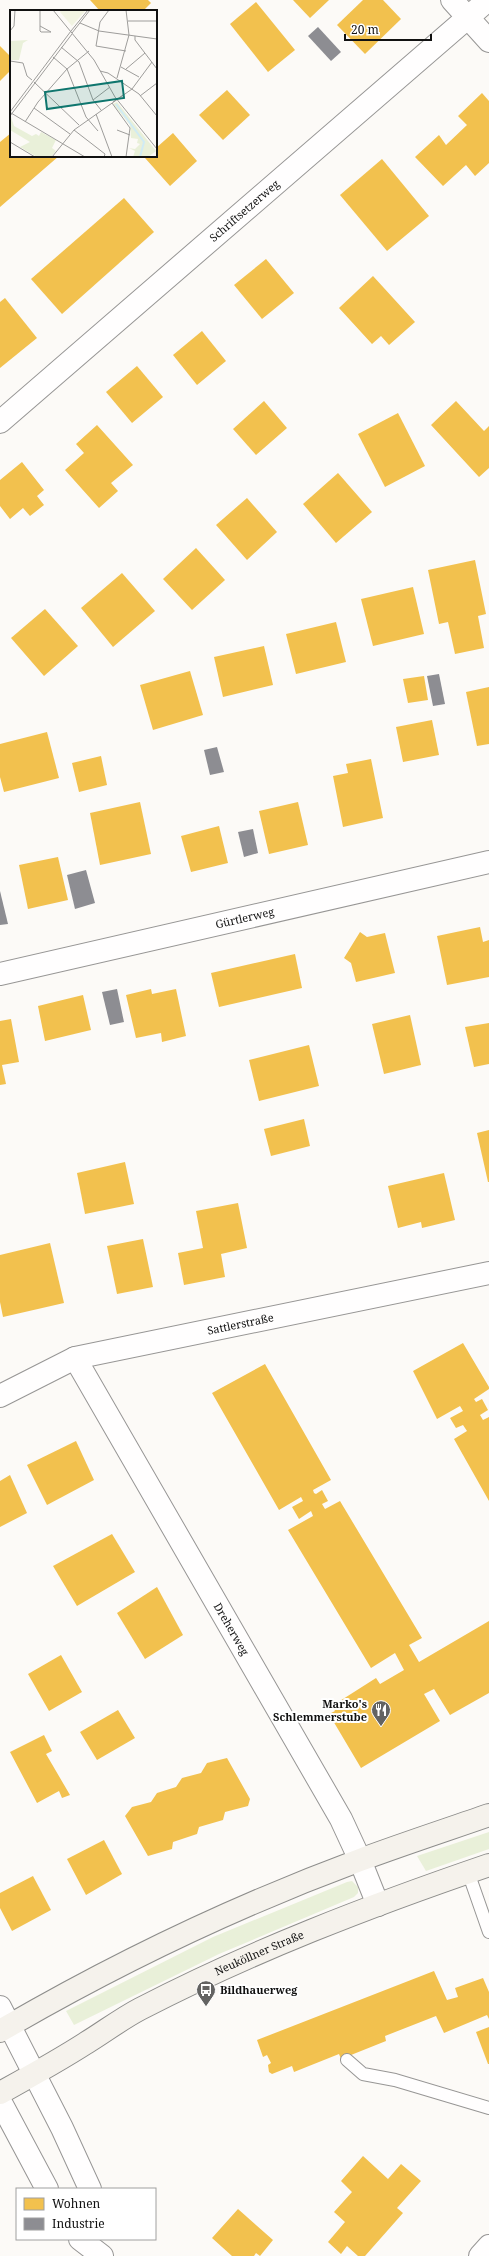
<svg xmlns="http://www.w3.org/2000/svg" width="489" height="2256" font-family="'Noto Serif',serif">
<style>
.green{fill:#e9f0d9}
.homes{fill:#f2c14e}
.industry{fill:#8d8d92}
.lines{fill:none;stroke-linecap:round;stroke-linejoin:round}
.service-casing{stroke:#979695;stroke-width:14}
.minor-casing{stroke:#979695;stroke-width:24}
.secondary-casing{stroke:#8d8d8b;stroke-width:24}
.service{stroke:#fffefe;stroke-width:12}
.minor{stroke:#fffefe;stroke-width:22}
.secondary{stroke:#f5f2ec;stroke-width:22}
.labels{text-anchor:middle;stroke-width:4;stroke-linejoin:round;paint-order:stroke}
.street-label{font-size:11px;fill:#111;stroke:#fff}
.poi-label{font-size:11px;font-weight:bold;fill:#111;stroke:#fff;text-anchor:end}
.inset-river{fill:none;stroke:#d0ebf4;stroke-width:2}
.inset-road{fill:none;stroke:#9e9d9b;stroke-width:1}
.view{fill:#0f766e;fill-opacity:0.15;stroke:#0f766e;stroke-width:2}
.inset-edge{fill:none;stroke:#111;stroke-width:2}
</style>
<rect width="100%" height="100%" fill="#fcfaf7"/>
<g class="green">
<polygon points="489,1832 489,1849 426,1871 417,1856"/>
<polygon points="352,1881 358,1887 358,1893 354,1897 219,1954 74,2025 66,2011 213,1937 347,1882"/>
</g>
<g class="homes">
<polygon points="90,0 148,0 151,3 143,11 100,11"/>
<polygon points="293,0 329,0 310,18"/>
<polygon points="363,0 383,0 401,19 365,54 337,25"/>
<polygon points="256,2 295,50 268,72 230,24"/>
<polygon points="0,46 11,57 11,70 0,81"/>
<polygon points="227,90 250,115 223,140 199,115"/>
<polygon points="482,93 489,101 489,163 475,176 466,165 443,186 415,157 439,135 446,145 467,125 458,116"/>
<polygon points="11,133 11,156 59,156 0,207 0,142"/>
<polygon points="173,133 197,161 170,186 145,158 156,156 156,148"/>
<polygon points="382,159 429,216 387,251 340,195"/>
<polygon points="124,198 154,232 62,314 31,279"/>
<polygon points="266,259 294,293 262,319 234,285"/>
<polygon points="373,276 415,322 389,345 381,336 372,344 339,308"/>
<polygon points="5,298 37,338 0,368 0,302"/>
<polygon points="202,331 226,361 197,385 173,355"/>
<polygon points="137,366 163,397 132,423 106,392"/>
<polygon points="264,401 287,428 256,455 233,429"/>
<polygon points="456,401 484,431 489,426 489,468 479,477 431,425"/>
<polygon points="398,413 425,466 385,487 358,434"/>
<polygon points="97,425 133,465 111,483 118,491 99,508 65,470 84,453 76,444"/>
<polygon points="22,462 44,490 37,496 44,505 30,516 23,508 10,519 0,506 0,480"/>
<polygon points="338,473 372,512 336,543 303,504"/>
<polygon points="247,498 277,532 247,560 216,525"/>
<polygon points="196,548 225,580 192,610 163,579"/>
<polygon points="475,560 486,614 478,616 484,648 455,654 448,622 439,624 428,570"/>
<polygon points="122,573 155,611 113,647 81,608"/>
<polygon points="413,587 424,634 373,646 361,599"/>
<polygon points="45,609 78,646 44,676 11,638"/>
<polygon points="336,622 346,662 296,674 286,634"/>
<polygon points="264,646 273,685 223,697 214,657"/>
<polygon points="190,671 203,715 153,730 140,685"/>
<polygon points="424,676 428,700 408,703 403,679"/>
<polygon points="489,687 489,744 477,746 466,692"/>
<polygon points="432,720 439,755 403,762 396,727"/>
<polygon points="47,732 59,778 4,792 0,777 0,744"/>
<polygon points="101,756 107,785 79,792 72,763"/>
<polygon points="371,759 383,818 343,827 333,776 348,773 346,764"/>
<polygon points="140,802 151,854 100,865 90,813"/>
<polygon points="298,802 308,845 269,854 259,811"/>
<polygon points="219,826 228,863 191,872 181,836"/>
<polygon points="58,857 68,900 28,909 19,865"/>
<polygon points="480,927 483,942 489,940 489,977 447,985 437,936"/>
<polygon points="360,932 367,937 385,933 395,973 356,982 351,963 344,958"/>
<polygon points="295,954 302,988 219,1007 211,973"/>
<polygon points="151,989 152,994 176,989 186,1036 162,1042 161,1033 136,1038 126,995"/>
<polygon points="83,995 91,1030 45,1041 38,1006"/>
<polygon points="410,1015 421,1065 384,1074 372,1024"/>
<polygon points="11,1019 19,1062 2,1065 6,1084 0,1085 0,1021"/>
<polygon points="489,1023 489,1064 474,1067 465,1027"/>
<polygon points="309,1045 319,1086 259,1101 249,1060"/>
<polygon points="304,1119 310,1146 271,1156 264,1129"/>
<polygon points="489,1130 489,1182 488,1182 477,1133"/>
<polygon points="125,1162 134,1204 85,1214 77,1173"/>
<polygon points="444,1173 455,1220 422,1228 421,1222 398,1228 388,1186"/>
<polygon points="238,1203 247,1248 221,1254 225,1277 184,1285 178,1253 203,1248 196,1211"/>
<polygon points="143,1239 153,1287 117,1294 107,1246"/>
<polygon points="50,1243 64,1303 3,1317 0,1302 0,1255"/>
<polygon points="463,1343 489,1387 489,1389 474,1399 476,1402 482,1399 488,1410 480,1415 483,1420 489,1417 489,1501 454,1439 467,1431 463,1425 456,1428 450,1418 463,1411 460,1406 437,1419 413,1371"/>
<polygon points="265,1364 331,1480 313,1490 314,1493 316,1494 322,1490 328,1501 322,1504 325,1509 340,1501 422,1638 409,1645 419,1662 489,1621 489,1693 450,1715 434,1689 424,1694 440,1721 361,1768 329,1714 335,1711 332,1706 376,1678 380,1684 404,1670 395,1653 371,1668 288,1530 313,1516 311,1511 299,1519 292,1507 303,1501 301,1497 279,1510 212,1393"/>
<polygon points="76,1441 94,1480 47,1505 27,1465"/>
<polygon points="10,1475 27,1513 0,1527 0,1481"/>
<polygon points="112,1534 135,1572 77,1606 53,1566"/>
<polygon points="157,1587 183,1635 145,1659 117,1613"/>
<polygon points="61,1655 82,1692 49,1711 28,1674"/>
<polygon points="118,1710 135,1738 97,1760 80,1732"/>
<polygon points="44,1735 52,1751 46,1754 70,1795 62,1798 59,1791 37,1803 10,1752"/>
<polygon points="227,1758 250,1799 248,1806 225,1812 223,1820 199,1827 197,1834 173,1842 172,1849 148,1856 125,1816 132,1807 151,1802 157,1793 176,1787 182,1778 201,1773 207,1763"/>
<polygon points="104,1840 122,1874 86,1895 67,1859"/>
<polygon points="33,1876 51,1910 12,1931 0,1908 0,1893"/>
<polygon points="434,1971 447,2000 458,1997 455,1988 483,1978 489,1992 489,2019 487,2015 444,2033 436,2016 385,2036 386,2041 341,2059 339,2054 294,2072 292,2066 272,2074 269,2072 268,2065 271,2063 267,2055 263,2057 257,2040"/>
<polygon points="489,2027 489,2064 488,2064 476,2032"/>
<polygon points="363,2156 388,2179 401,2164 421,2181 397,2208 403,2213 365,2256 358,2256 347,2246 341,2254 328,2242 345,2222 334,2212 352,2192 341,2181"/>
<polygon points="238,2209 273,2240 260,2256 256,2253 254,2256 232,2256 212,2238"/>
</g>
<g class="industry">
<polygon points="318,27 341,52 331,61 308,36"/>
<polygon points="439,674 445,704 433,706 427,676"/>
<polygon points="217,747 224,772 210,775 204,750"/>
<polygon points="253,829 258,853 244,857 238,832"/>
<polygon points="86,870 95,903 75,909 67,875"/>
<polygon points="0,891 8,924 0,925"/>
<polygon points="117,989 124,1022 110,1025 102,992"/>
</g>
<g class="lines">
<g class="service-casing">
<g id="service">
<polyline points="468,1872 489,1932"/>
<polyline points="347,2060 363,2074 395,2080 489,2108"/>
</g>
</g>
<g class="minor-casing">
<g id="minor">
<polyline points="452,0 489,41"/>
<path id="s1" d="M0 422 488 0"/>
<path id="s2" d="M0 974 489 862"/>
<path id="s3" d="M75 1358 341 1819 360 1860 378 1905"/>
<path id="s4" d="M0 1396 75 1358 489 1273"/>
<polyline points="0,2007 62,2128 90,2189"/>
<polyline points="0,2101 47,2189"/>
<polyline points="80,2239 102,2256"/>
<polyline points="480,2256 489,2246"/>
</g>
</g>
<g class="secondary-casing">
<g id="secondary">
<path d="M0 2031C115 1964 236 1906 360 1860 403 1844 446 1830 489 1815"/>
<path id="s5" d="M0 2093C29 2077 58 2061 86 2043 104 2032 121 2019 140 2009 252 1951 369 1906 489 1865"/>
</g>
</g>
<use href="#service" class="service"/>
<use href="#minor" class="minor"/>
<use href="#secondary" class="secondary"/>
</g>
<defs>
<g id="restaurant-pin" transform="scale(1)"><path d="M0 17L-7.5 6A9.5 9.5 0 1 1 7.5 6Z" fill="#636362" stroke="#fff"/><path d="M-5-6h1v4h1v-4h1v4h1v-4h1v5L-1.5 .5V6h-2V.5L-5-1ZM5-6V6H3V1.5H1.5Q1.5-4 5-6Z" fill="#fff"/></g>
<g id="bus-pin" transform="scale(1)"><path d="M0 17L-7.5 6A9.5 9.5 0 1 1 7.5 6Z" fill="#636362" stroke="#fff"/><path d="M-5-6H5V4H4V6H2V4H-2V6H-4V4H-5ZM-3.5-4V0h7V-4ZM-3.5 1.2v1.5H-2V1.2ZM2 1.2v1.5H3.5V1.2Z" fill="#fff"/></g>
</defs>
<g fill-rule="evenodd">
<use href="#restaurant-pin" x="381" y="1710"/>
<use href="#bus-pin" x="206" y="1990"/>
</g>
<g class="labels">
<g class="street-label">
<text dy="4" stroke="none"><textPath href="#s1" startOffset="323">Schriftsetzerweg</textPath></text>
<text dy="4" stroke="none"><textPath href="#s2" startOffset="251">Gürtlerweg</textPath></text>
<text dy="4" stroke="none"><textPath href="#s4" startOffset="253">Sattlerstraße</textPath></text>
<text dy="4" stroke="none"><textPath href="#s3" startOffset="313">Dreherweg</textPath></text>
<text dy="4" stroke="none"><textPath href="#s5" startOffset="295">Neuköllner Straße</textPath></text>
</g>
<g class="poi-label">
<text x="367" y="1708">Marko's<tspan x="367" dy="13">Schlemmerstube</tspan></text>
<text x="220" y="1994" text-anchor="start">Bildhauerweg</text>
</g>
</g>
<g transform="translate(10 10)">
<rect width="147" height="147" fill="#fcfaf7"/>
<path d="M18 30 13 33 9 50H0V31ZM107 92 146 141 138 147H123L125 141 119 138 125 139 130 134 127 133 128 129 121 128 120 115 103 94ZM1 107 4 116 22 126 26 124 29 126 31 122 46 130 42 138 46 141 41 147H27L10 137 20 132 0 120Z" fill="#e9f0d9"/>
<path d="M51 0H76L62 16 50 2Z" fill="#f2f4e2"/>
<path class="inset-river" d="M106 94 134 132 130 147"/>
<path class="inset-road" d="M30 0V21L31 22H41L30 16M43 0 84 50 105 87 147 139M99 0 90 12 86 36 116 41M118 11H147M70 13 89 21 147 29M0 21 4 16 5 0M61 21 78 0M62 23 80 0M125 26V30L147 59M51 37 69 52 83 90 91 100M43 47 57 59 76 107 88 121M0 51 13 53 17 66 22 70M111 57 129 67M116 59 135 43M90 61 98 63 129 84 147 106M107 68 119 25 116 0M24 72 69 115M130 86 147 73M83 90 100 77M103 92 113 85M102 93 120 118 116 147M24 98 60 124M0 102 61 21M1 103 75 147M86 104 102 147M0 106 62 24M15 112 28 92 57 59 79 41M64 120 95 144 94 147M107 120 120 125M0 132 25 147M42 147 64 120 122 79 142 52"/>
<path class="view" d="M112 71 114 88 37 99 35 82Z"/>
<rect width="147" height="147" class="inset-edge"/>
</g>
<rect x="16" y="2188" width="140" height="52" fill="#ffffff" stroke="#a0a0a0"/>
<rect x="24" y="2198" width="20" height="12" fill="#f2c14e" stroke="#a0a0a0"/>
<text x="52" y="2208" font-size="12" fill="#111111">Wohnen</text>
<rect x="24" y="2218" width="20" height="12" fill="#8d8d92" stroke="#a0a0a0"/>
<text x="52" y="2228" font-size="12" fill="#111111">Industrie</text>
<path d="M345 34v6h86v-6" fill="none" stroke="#111111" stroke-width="2"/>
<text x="351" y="34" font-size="12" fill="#111111" stroke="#ffffff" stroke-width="3" paint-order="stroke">20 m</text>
</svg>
